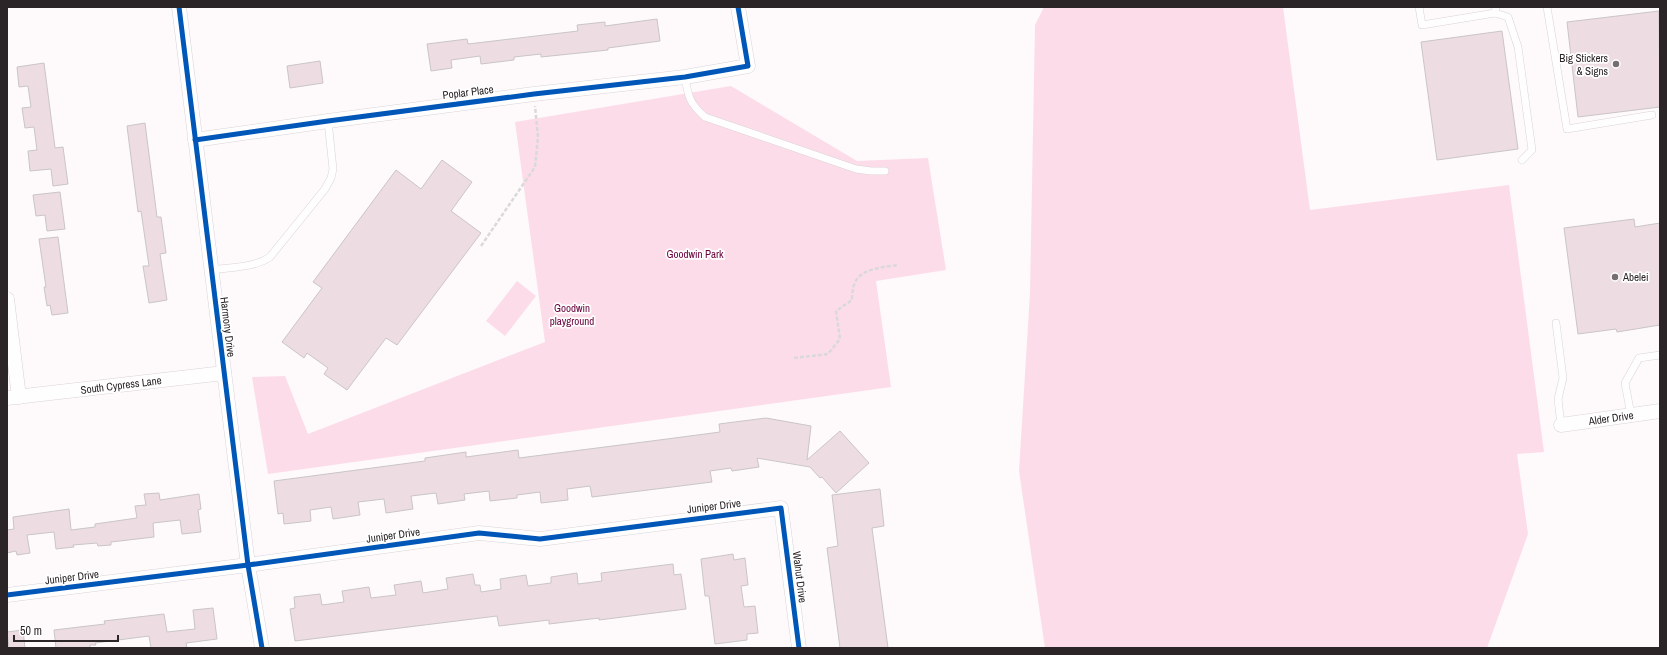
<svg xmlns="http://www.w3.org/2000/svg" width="1667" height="655" font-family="'Archivo Narrow',sans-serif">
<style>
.green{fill:#fddce9}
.building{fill:#eddde3;stroke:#cac5c7}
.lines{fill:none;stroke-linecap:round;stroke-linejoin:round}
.lane-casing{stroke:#dad4d6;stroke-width:8}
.street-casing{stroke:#dad4d6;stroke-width:15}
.path{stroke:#dad9d9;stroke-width:2.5;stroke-dasharray:4 2;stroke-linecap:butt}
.lane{stroke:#fffefe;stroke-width:7}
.street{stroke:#fffefe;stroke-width:14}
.cycleway-casing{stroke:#fff;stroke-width:8}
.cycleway{stroke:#0057b8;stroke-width:5}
.poi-dot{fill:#756f71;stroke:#fff;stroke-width:1.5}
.labels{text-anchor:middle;stroke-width:3.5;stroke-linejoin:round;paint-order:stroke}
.poi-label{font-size:11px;fill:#2b2527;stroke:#fff;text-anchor:end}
.street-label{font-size:11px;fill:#2b2527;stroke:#fff}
.park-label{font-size:11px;fill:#68003b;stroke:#fff}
</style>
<rect width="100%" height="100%" fill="#fef9fb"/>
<g class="green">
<polygon points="1044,7 1283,7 1310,210 1509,185 1544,452 1517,454 1528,534 1487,648 1045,648 1019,471 1030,293 1035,25"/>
<polygon points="731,86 857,161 928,158 946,270 876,281 891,387 268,474 252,377 285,376 308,434 545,342 515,122"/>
<polygon points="517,281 536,296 505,336 486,321"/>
</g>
<g class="building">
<polygon points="1659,11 1660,107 1578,117 1567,22"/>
<polygon points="657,19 660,41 608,48 608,50 541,57 541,54 514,57 514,60 481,64 480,56 451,60 452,68 431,71 427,44 467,39 468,44 578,31 577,25 605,22 605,26"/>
<polygon points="1502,31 1518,149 1437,160 1421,42"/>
<polygon points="320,61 323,83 290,88 287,66"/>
<polygon points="44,63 55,148 63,147 68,184 53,186 51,169 30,171 28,151 37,150 34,127 25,128 22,108 31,107 28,86 19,87 17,67"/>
<polygon points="145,123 157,217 161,217 166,253 160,254 167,300 149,303 143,266 149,266 141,211 138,212 127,126"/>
<polygon points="442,160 472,182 451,211 481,233 397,345 386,338 347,390 324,374 328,368 307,353 304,358 282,342 322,288 313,282 396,170 421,189"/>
<polygon points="60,192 65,229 47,231 45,215 36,216 33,195"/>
<polygon points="1634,219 1635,227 1660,223 1660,325 1617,332 1616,329 1578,334 1564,228"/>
<polygon points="58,237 68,313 52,315 50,305 47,306 44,287 46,287 39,239"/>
<polygon points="766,418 811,426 807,460 840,431 869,463 836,493 822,477 820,478 810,467 757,458 759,467 732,471 731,468 710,471 712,482 592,497 590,486 567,489 568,500 541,503 540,492 517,495 517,498 490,501 489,491 464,494 465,500 438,504 436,493 411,496 413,509 386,513 384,499 358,502 360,515 333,519 331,507 310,510 311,521 284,524 283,513 278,514 274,481 425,461 425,458 466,452 466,457 518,450 519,458 667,439 720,432 719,424"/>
<polygon points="880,489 884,526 872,528 888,648 840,648 827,548 838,546 832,495"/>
<polygon points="159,493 160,500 199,494 201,509 198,510 201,532 182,534 180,520 153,523 154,537 111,542 111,545 98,546 97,543 73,545 74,547 56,549 54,532 27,535 30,553 17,555 16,551 7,553 7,530 14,529 13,517 69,509 71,530 95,527 95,524 137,518 135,506 146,505 144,494"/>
<polygon points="733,554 734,560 745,558 748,585 741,586 744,607 755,606 758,633 747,634 747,640 715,644 709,596 705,596 701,559"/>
<polygon points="673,564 674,575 681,574 686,609 599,620 599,618 549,624 549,620 499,626 497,616 295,641 290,609 295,608 294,597 320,594 322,605 344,602 342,591 369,587 371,598 396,595 394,585 421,581 423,593 448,589 446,578 473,574 475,585 480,585 481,592 501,589 500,579 526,575 528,586 551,583 551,577 577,573 578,584 602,581 601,573"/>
<polygon points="213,608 217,639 186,643 187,648 151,648 149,636 95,643 96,645 90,645 90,648 56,648 54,630 105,624 104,621 164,614 167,632 195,629 193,610"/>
<polygon points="23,630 25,648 9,648 7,632"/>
</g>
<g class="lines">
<g class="lane-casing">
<g id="lane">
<polyline points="1419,7 1422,25 1495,13 1496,7"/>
<polyline points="1547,7 1567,129 1652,115"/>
<polyline points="1495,13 1508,17 1518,47 1532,150 1522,160"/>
<path d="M685 77C688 97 690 104 705 117L856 169 871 171H885"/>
<path d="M211 270C230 267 254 268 270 257L325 189 331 178 333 169 328 121"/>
<polyline points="1556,323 1563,378 1558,399 1561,425"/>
<polyline points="1631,415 1625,383 1639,358 1660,355"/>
</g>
</g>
<g class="street-casing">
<g id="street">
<polyline points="179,7 248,565 262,648"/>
<polyline points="195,140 328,121 534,94 685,77 748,66 738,7"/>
<polyline points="7,299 19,397"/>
<polyline points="7,398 224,373"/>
<polyline points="1561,425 1660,411"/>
<polyline points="7,595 248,565 479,533 540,539 781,508 799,648"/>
</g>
</g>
<g class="path">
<polyline points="481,246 535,167 538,137 535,106"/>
<path d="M794 358 828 354 840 339 836 311 852 300C852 294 853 284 857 279 865 268 885 267 898 265"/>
</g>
<use href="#lane" class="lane"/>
<use href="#street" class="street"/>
<g class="cycleway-casing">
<g id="cycleway">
<polyline points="179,7 248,565 262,648"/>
<polyline points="195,140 328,121 534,94 685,77 748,66 738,7"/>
<polyline points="7,595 248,565 479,533 540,539 781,508 799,648"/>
</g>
</g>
<use href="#cycleway" class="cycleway"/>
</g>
<g class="poi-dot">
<circle cx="1616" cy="64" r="4"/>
<circle cx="1615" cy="277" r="4"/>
</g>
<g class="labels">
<g class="poi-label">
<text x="1608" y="62">Big Stickers<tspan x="1608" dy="13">&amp; Signs</tspan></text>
<text x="1623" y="281" text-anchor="start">Abelei</text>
</g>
<g class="street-label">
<text transform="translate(468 92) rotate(-7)" y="4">Poplar Place</text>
<text transform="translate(228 327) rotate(83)" y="4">Harmony Drive</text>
<text transform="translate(121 385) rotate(-7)" y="4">South Cypress Lane</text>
<text transform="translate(1611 418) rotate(-8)" y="4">Alder Drive</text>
<text transform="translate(714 506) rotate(-7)" y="4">Juniper Drive</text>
<text transform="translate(393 535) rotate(-8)" y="4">Juniper Drive</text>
<text transform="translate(72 577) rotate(-7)" y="4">Juniper Drive</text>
<text transform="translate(800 577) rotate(83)" y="4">Walnut Drive</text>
</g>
<g class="park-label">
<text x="695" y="258">Goodwin Park</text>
<text x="572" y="312">Goodwin<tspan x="572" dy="13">playground</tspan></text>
</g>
</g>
<rect width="1667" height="655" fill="none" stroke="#2b2527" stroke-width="16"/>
<path d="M14 635v6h104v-6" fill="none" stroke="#2b2527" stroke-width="2"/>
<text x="20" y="635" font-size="12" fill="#2b2527" stroke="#ffffff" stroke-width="3" paint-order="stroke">50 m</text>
</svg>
